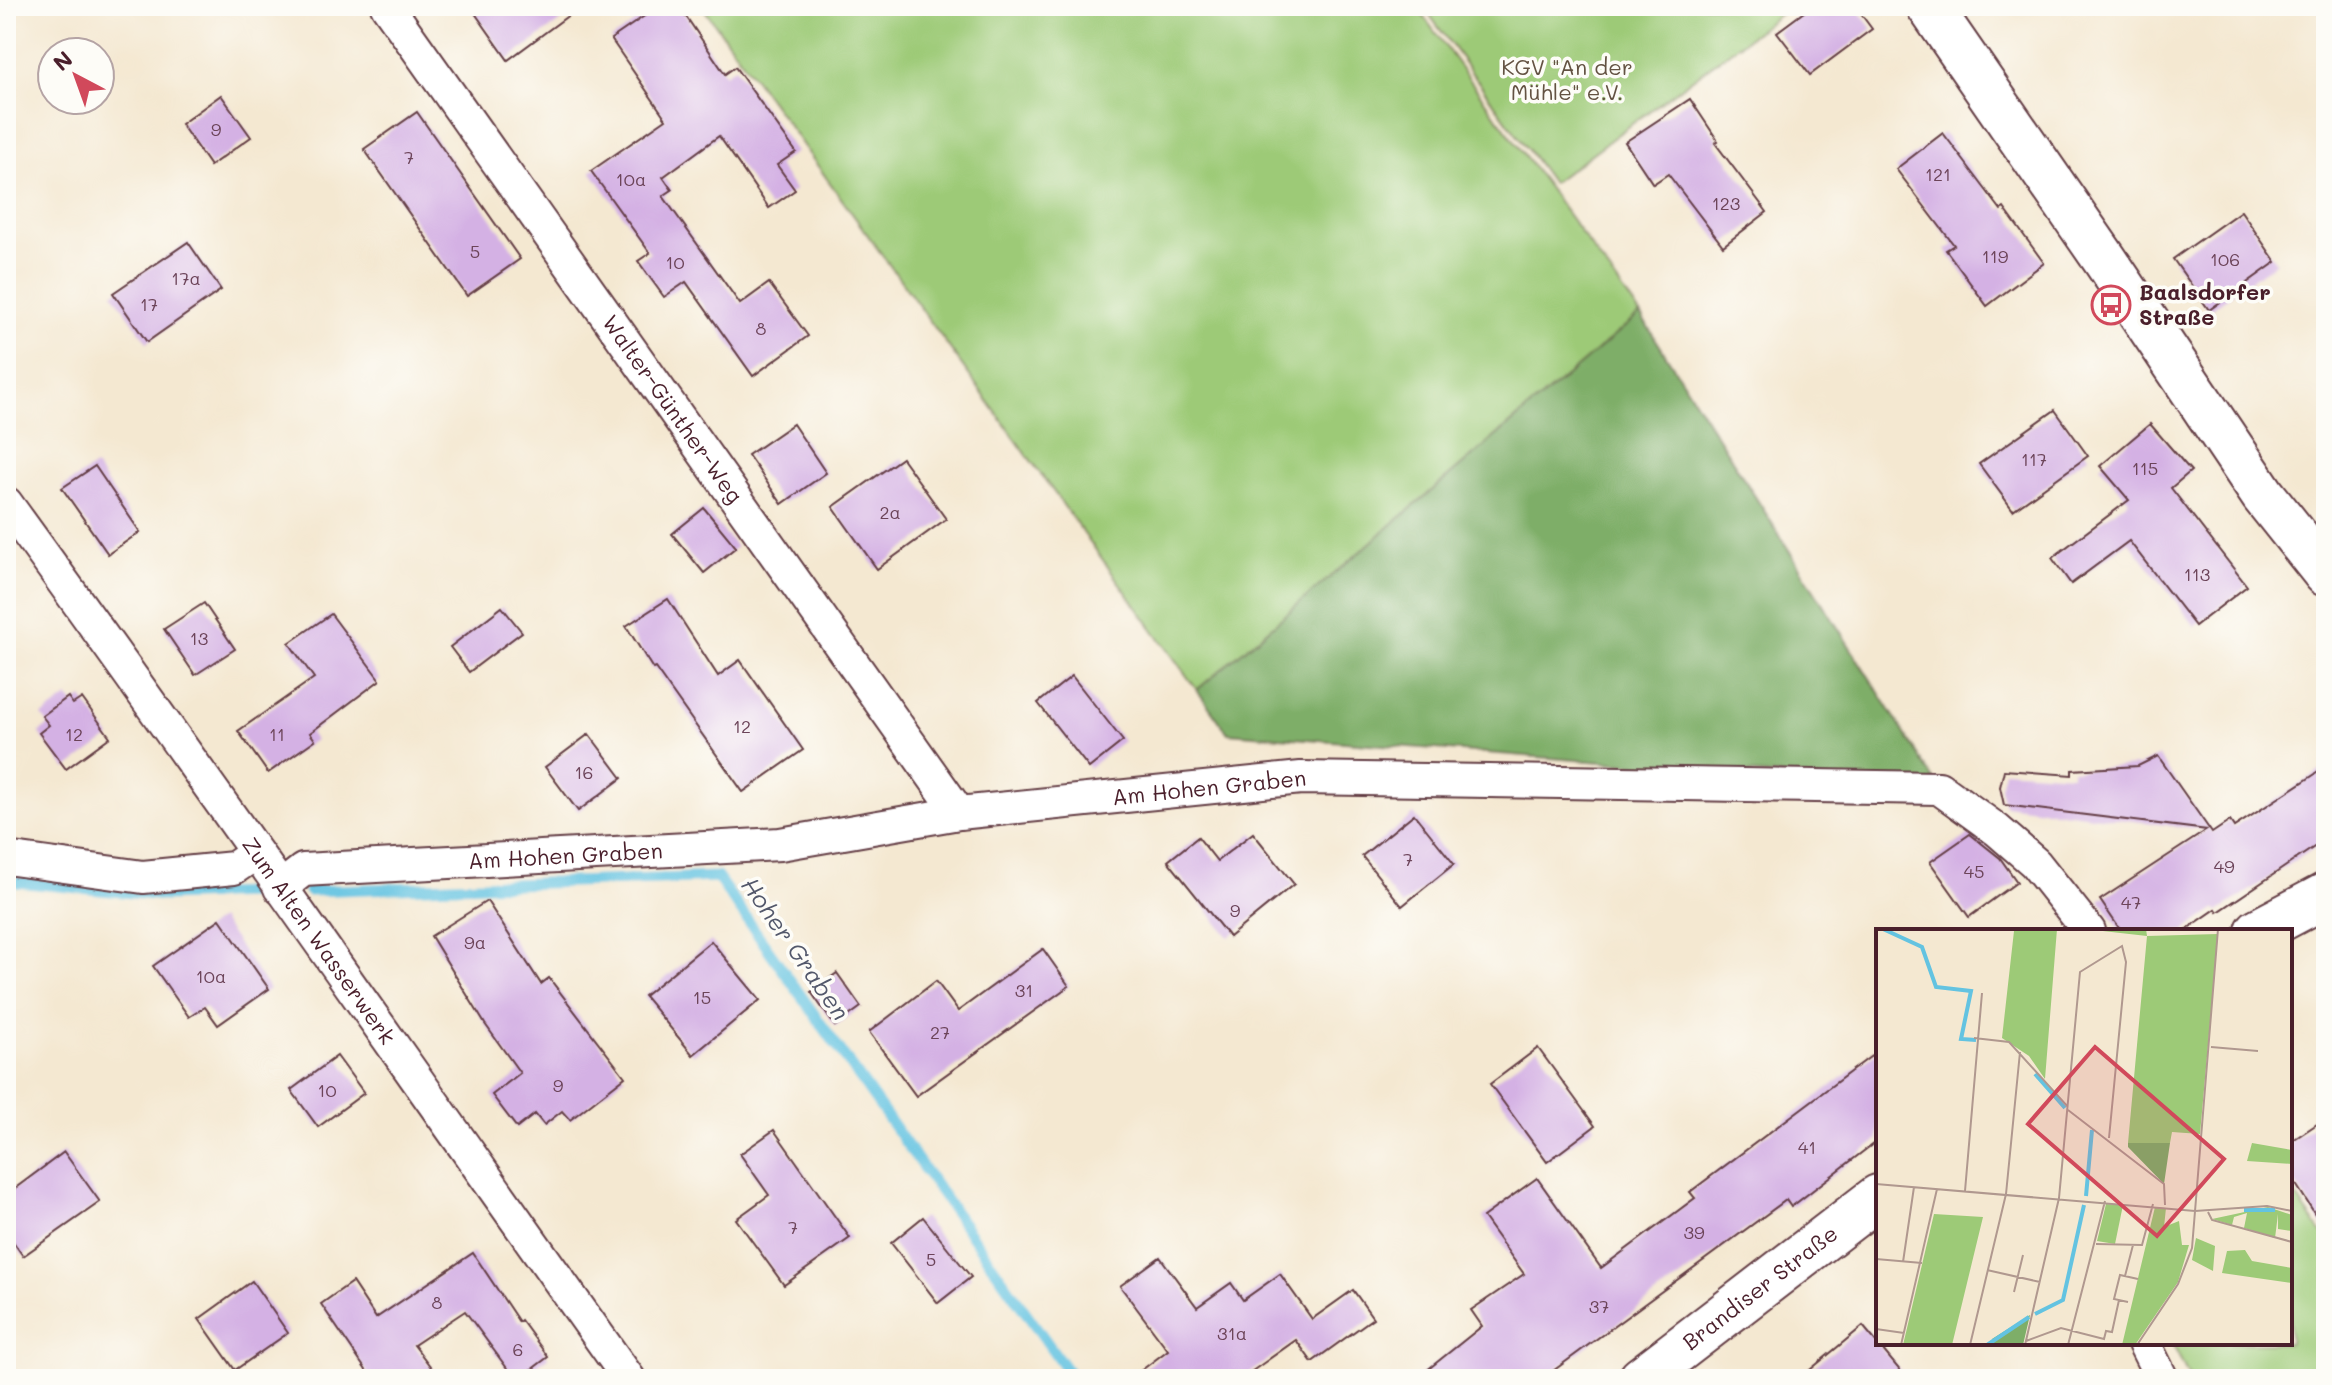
<svg xmlns="http://www.w3.org/2000/svg" width="2332" height="1385" font-family="Mali,sans-serif">
<style>
.green{fill:#9dca77;stroke:#747451;stroke-width:2}
.forest{fill:#7eae68;stroke:#64664a;stroke-width:2}
.lines{fill:none;stroke-linecap:round;stroke-linejoin:round}
.stream{stroke:#63c3e1;stroke-width:11}
.building{fill:#d4b1e4}
.street-casing{stroke:#643d44;stroke-width:36}
.secondary-casing{stroke:#643d44;stroke-width:48}
.street{stroke:#fff;stroke-width:32}
.secondary{stroke:#fff;stroke-width:44}
.labels{text-anchor:middle;stroke-width:7;stroke-linejoin:round;paint-order:stroke}
.number-label{font-size:18px;fill:#6c4459}
.park-label{font-size:22px;fill:#635242;stroke:#fdfcf7}
.poi-label{font-size:22px;font-weight:bold;fill:#4a1f2b;stroke:#fdfcf7;text-anchor:start}
.street-label{font-size:22px;fill:#4a1f2b;stroke:#fdfcf7}
.water-label{font-size:24px;font-style:italic;fill:#53586b;stroke:#fdfcf7}
.inset-river{fill:none;stroke:#63c3e1;stroke-width:4}
.inset-road{fill:none;stroke:#b0988f;stroke-width:2}
.view{fill:#d1495b;fill-opacity:0.15;stroke:#d1495b;stroke-width:4}
.inset-edge{fill:none;stroke:#4a1f2b;stroke-width:4}
</style>
<rect width="100%" height="100%" fill="#fdfcf7"/>
<filter id="ink" filterUnits="userSpaceOnUse"><feTurbulence type="fractalNoise" baseFrequency=".0125" numOctaves="2"/><feDisplacementMap in="SourceGraphic" scale="16" xChannelSelector="R" yChannelSelector="G"/><feConvolveMatrix kernelMatrix="1 2 1 2 8 2 1 2 1" color-interpolation-filters="sRGB"/></filter>
<filter id="wash" filterUnits="userSpaceOnUse"><feTurbulence type="fractalNoise" baseFrequency=".006" numOctaves="4" result="noise"/><feDisplacementMap in="SourceGraphic" scale="32" xChannelSelector="R" yChannelSelector="G"/><feGaussianBlur stdDeviation="1.8" result="paint"/><feColorMatrix in="noise" values="0 0 0 0 0 0 0 0 0 0 0 0 0 0 0 0 0 1.4 0 .05"/><feComposite in="paint" operator="in"/></filter>
<g filter="url(#wash)">
<rect width="100%" height="100%" fill="#f4e8d1"/>
<g class="green">
<polygon points="702,6 1416,6 1640,314 1197,690"/>
<polygon points="1423,6 1791,6 1552,183"/>
<polygon points="2290,1188 2326,1239 2326,1379 2190,1379 2172,1343 2290,1343"/>
</g>
<polygon class="forest" points="1640,314 1939,788 1228,733 1197,690"/>
<g class="lines">
<g class="stream">
<polyline points="6,881 165,896 252,893"/>
<polyline points="309,891 717,877 1073,1379"/>
</g>
</g>
<g id="blocks">
<g class="building">
<polygon points="470,6 581,6 508,60"/>
<polygon points="659,6 679,6 725,74 735,67 796,152 777,165 795,190 769,208 719,136 663,177 672,190 663,196 740,304 769,283 808,336 753,376 686,282 664,297 638,261 650,253 591,171 666,119 611,39"/>
<polygon points="1812,6 1855,6 1872,29 1810,75 1777,32"/>
<polygon points="221,95 251,137 210,166 181,124"/>
<polygon points="1690,99 1718,141 1715,143 1767,212 1723,246 1668,174 1653,184 1625,142"/>
<polygon points="417,112 520,259 467,296 364,149"/>
<polygon points="1943,133 2001,210 2004,208 2044,263 1987,306 1946,250 1954,245 1896,169"/>
<polygon points="2241,211 2276,262 2209,310 2173,259"/>
<polygon points="188,242 221,290 147,342 113,293"/>
<polygon points="2055,410 2088,456 2013,510 1979,464"/>
<polygon points="793,424 826,473 782,504 748,455"/>
<polygon points="2150,424 2191,471 2171,488 2247,586 2195,626 2129,541 2071,584 2052,558 2129,500 2100,466"/>
<polygon points="902,458 946,519 877,569 833,507"/>
<polygon points="95,466 140,532 108,554 62,488"/>
<polygon points="704,508 736,547 704,573 672,534"/>
<polygon points="668,599 718,676 740,660 803,750 743,792 655,668 653,669 626,626"/>
<polygon points="204,603 235,649 195,675 164,629"/>
<polygon points="502,607 522,632 469,672 450,647"/>
<polygon points="331,614 380,680 310,733 315,740 268,773 238,731 314,678 289,643"/>
<polygon points="1072,676 1123,741 1089,768 1038,703"/>
<polygon points="68,697 73,704 82,698 110,737 66,769 39,733 49,725 42,716"/>
<polygon points="589,734 622,778 578,811 545,767"/>
<polygon points="2158,756 2212,833 2230,821 2234,827 2326,767 2326,839 2218,912 2216,909 2184,931 2121,931 2100,900 2207,830 2004,805 2000,787 2004,770 2072,775 2072,770 2138,766"/>
<polygon points="1414,814 1454,864 1402,906 1362,856"/>
<polygon points="1253,833 1294,884 1229,937 1168,861 1198,837 1217,861"/>
<polygon points="1970,834 2000,858 2017,882 1969,917 1930,862"/>
<polygon points="487,901 541,984 549,978 625,1077 570,1120 562,1111 544,1125 535,1114 517,1128 492,1095 520,1073 485,1024 431,936"/>
<polygon points="220,919 269,989 218,1025 205,1007 189,1017 153,966"/>
<polygon points="711,941 760,1000 693,1055 644,996"/>
<polygon points="1043,949 1069,986 916,1096 869,1032 936,981 958,1011"/>
<polygon points="837,973 861,1007 835,1026 811,992"/>
<polygon points="1538,1048 1595,1126 1547,1162 1490,1084"/>
<polygon points="1878,1051 1878,1140 1791,1207 1786,1200 1542,1379 1416,1379 1482,1326 1471,1310 1524,1274 1483,1217 1537,1178 1601,1268 1695,1198 1690,1192"/>
<polygon points="337,1056 364,1093 318,1127 291,1090"/>
<polygon points="2326,1118 2326,1231 2290,1175 2290,1142"/>
<polygon points="774,1130 850,1238 784,1285 736,1219 769,1195 740,1154"/>
<polygon points="64,1152 100,1202 23,1256 6,1231 6,1195"/>
<polygon points="923,1217 971,1277 938,1303 891,1243"/>
<polygon points="473,1253 519,1322 521,1320 548,1357 519,1379 515,1379 465,1311 414,1345 440,1379 372,1379 321,1304 352,1282 376,1318"/>
<polygon points="1160,1257 1197,1307 1231,1283 1243,1300 1280,1274 1312,1319 1353,1290 1373,1318 1312,1362 1296,1340 1241,1379 1130,1379 1168,1350 1120,1286"/>
<polygon points="252,1281 288,1333 235,1370 199,1319"/>
<polygon points="1863,1326 1907,1379 1799,1379"/>
</g>
</g>
</g>
<g filter="url(#ink)">
<use href="#blocks" fill-opacity="0" stroke="#643d44" stroke-width="2"/>
<g class="lines">
<g class="street-casing">
<g id="street">
<path id="s1" d="M387 6 959 813"/>
<path id="s2" d="M6 503C217 793 421 1087 629 1379"/>
<polyline points="6,858 143,877 234,868 256,853"/>
<path id="s3" d="M280 888 303 870 780 844 959 813 1301 778 1939 788 1997 830 2035 863 2089 931"/>
<polyline points="2144,1343 2162,1379"/>
</g>
</g>
<g class="secondary-casing">
<g id="secondary">
<polyline points="1929,6 2105,260 2263,495 2326,574"/>
<polyline points="2258,931 2326,895"/>
<path id="s4" d="M1641 1379 1878 1197"/>
</g>
</g>
<use href="#street" class="street"/>
<use href="#secondary" class="secondary"/>
</g>
</g>
<defs>
<g id="bus-ring" transform="scale(2)"><circle r="9.5" fill="#fdfcf7" stroke="#d1495b" stroke-width="1.5"/><path d="M-5-6H5V4H4V6H2V4H-2V6H-4V4H-5ZM-3.5-4V0h7V-4ZM-3.5 1.2v1.5H-2V1.2ZM2 1.2v1.5H3.5V1.2Z" fill="#d1495b"/></g>
</defs>
<g fill-rule="evenodd">
<use href="#bus-ring" x="2111" y="305"/>
</g>
<g class="labels">
<g class="number-label">
<text x="216" y="136">9</text>
<text x="409" y="164">7</text>
<text x="1938" y="181">121</text>
<text x="631" y="186">10a</text>
<text x="1726" y="210">123</text>
<text x="475" y="258">5</text>
<text x="1995" y="263">119</text>
<text x="2225" y="266">106</text>
<text x="675" y="269">10</text>
<text x="186" y="285">17a</text>
<text x="149" y="311">17</text>
<text x="761" y="335">8</text>
<text x="2034" y="466">117</text>
<text x="2145" y="475">115</text>
<text x="890" y="519">2a</text>
<text x="2197" y="581">113</text>
<text x="199" y="645">13</text>
<text x="742" y="733">12</text>
<text x="74" y="741">12</text>
<text x="277" y="741">11</text>
<text x="584" y="779">16</text>
<text x="1408" y="866">7</text>
<text x="2224" y="873">49</text>
<text x="1974" y="878">45</text>
<text x="2131" y="909">47</text>
<text x="1235" y="917">9</text>
<text x="475" y="949">9a</text>
<text x="211" y="983">10a</text>
<text x="1024" y="997">31</text>
<text x="702" y="1004">15</text>
<text x="940" y="1039">27</text>
<text x="558" y="1092">9</text>
<text x="327" y="1097">10</text>
<text x="1807" y="1154">41</text>
<text x="793" y="1234">7</text>
<text x="1694" y="1239">39</text>
<text x="931" y="1266">5</text>
<text x="437" y="1309">8</text>
<text x="1599" y="1313">37</text>
<text x="1232" y="1340">31a</text>
<text x="518" y="1356">6</text>
</g>
<g class="park-label">
<text x="1567" y="75">KGV "An der<tspan x="1567" dy="25">Mühle" e.V.</tspan></text>
</g>
<g class="poi-label">
<text x="2139" y="300">Baalsdorfer<tspan x="2139" dy="25">Straße</tspan></text>
</g>
<g class="street-label">
<text dy="8" stroke="none"><textPath href="#s1" startOffset="494">Walter-Günther-Weg</textPath></text>
<text dy="8" stroke="none"><textPath href="#s3" startOffset="940">Am Hohen Graben</textPath></text>
<text dy="8" stroke="none"><textPath href="#s3" startOffset="292">Am Hohen Graben</textPath></text>
<text dy="8" stroke="none"><textPath href="#s2" startOffset="538">Zum Alten Wasserwerk</textPath></text>
<text dy="8" stroke="none"><textPath href="#s4" startOffset="150">Brandiser Straße</textPath></text>
</g>
<g class="water-label">
<text transform="translate(795 949) rotate(55)" y="8">Hoher Graben</text>
</g>
</g>
<g transform="translate(1876 929)">
<rect width="416" height="416" fill="#f4e8d1"/>
<path d="M181 0 169 150 153 127 126 109 138 2ZM209 0H270L271 7 342 5 324 205 296 203 294 214H252L271 7ZM376 214 416 221V235L371 232ZM230 275 247 276 239 315 221 312ZM279 278 290 279 288 298 303 292 306 316H313L302 353 259 416H246ZM392 278 416 286V302L402 300V285L399 309 368 299 371 284 358 288 356 296 336 290ZM58 285 107 288 76 416H27ZM320 309 339 317 337 342 316 331ZM369 321 376 332 416 339V354L346 344 351 322Z" fill="#9dca77"/>
<path d="M252 214H294L288 255 252 218ZM154 386 147 416H115L116 410Z" fill="#7eae68"/>
<path class="inset-river" d="M7 0 46 18 60 58 95 62 85 110 100 111M159 145 189 179M210 267 216 201M368 281H399M159 385 187 371 208 276M111 416 153 388"/>
<path class="inset-road" d="M98 109 133 113 192 178M335 118 382 122M192 181 288 255 289 276M0 255 319 282 391 277 416 282M89 262 106 64M332 283 336 291 416 313M220 315 266 316 277 275M0 330 46 334M27 333 38 258M111 341 164 353M249 347 257 316M138 363 147 326M252 373 238 370 244 346 262 350M0 400 28 404M150 412 185 399 228 410 230 402 236 403 243 371M25 416 61 260M94 416 130 265 144 123M149 416 183 269 204 43 246 17 250 33 233 209M192 416 229 272M261 416 302 355 316 319 342 0"/>
<path class="view" d="M219 118 348 230 281 307 152 195Z"/>
<rect width="416" height="416" class="inset-edge"/>
</g>
<rect width="2332" height="1385" fill="none" stroke="#fdfcf7" stroke-width="32"/>
<g transform="translate(76 76) rotate(319)"><circle r="38" fill="#fdfcf7" stroke="#b5a4a5" stroke-width="2"/>
<path d="M0-6L14 30L0 20L-14 30Z" fill="#d1495b"/>
<text y="-12" font-size="22" font-weight="bold" text-anchor="middle" fill="#4a1f2b">N</text>
</g>
</svg>
